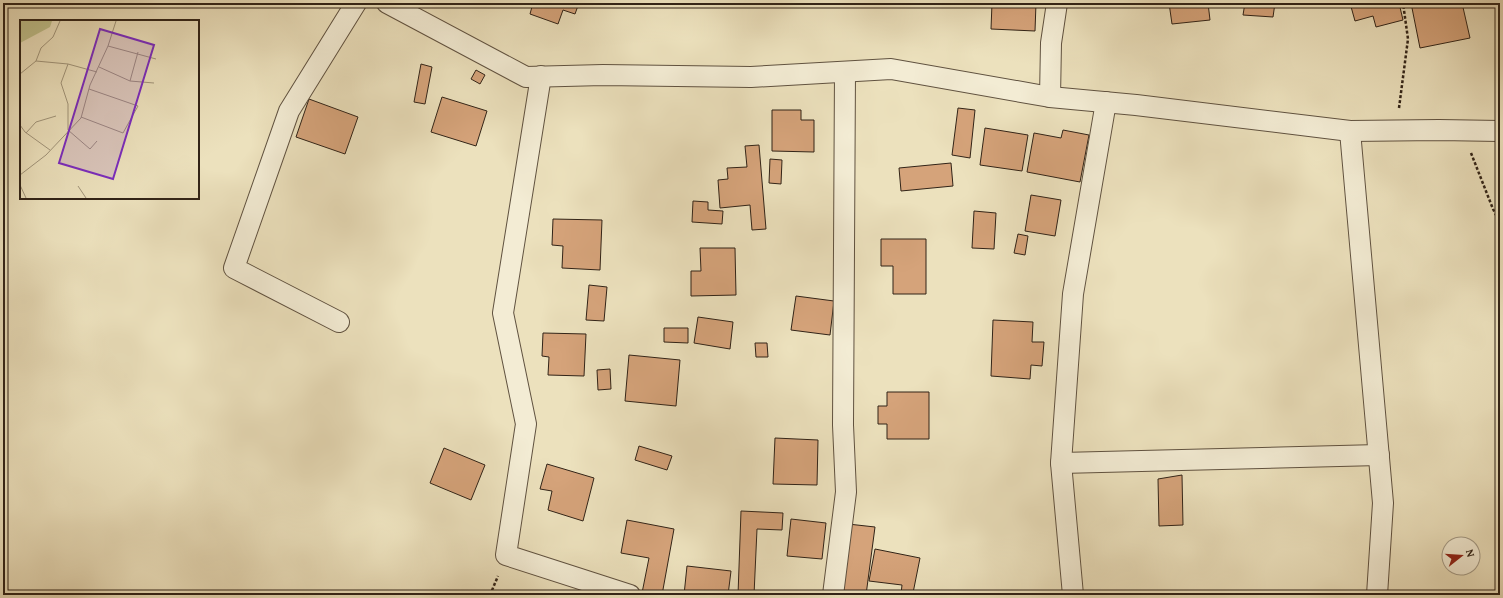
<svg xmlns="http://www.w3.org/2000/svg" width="1503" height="598" font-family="'Gentium Book Plus',serif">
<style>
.building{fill:#d5a37a;stroke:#312317}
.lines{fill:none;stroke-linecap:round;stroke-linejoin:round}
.minor-casing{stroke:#605240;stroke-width:22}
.path{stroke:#312317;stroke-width:2.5;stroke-dasharray:3 2;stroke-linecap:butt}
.minor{stroke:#f3ecd4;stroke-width:20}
.inset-road{fill:none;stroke:#a1957b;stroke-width:1}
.view{fill:#7b2cbf;fill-opacity:0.15;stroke:#7b2cbf;stroke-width:2}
.inset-edge{fill:none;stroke:#312317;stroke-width:2}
</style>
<rect width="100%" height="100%" fill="#ece1bd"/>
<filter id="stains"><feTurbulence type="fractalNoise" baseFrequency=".005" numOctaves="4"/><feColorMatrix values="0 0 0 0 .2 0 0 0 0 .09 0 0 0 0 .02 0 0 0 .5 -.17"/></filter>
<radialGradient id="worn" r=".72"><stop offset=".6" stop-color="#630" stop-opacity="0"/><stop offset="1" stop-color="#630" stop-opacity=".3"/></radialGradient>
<g class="building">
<polygon points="533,3 579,3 575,14 563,10 558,24 530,14"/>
<polygon points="992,3 1036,3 1035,31 991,29"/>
<polygon points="1169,3 1208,3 1210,20 1172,24"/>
<polygon points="1245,3 1275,3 1273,17 1243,15"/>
<polygon points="1350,3 1399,3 1403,20 1376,27 1373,16 1355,21"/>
<polygon points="1411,3 1462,3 1470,38 1420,48"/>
<polygon points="421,64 432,67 425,104 414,102"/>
<polygon points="476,70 485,75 480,84 471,79"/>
<polygon points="442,97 487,111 476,146 431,132"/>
<polygon points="309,99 358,117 345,154 296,137"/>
<polygon points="958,108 975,110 970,158 952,155"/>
<polygon points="772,110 801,110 801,120 814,120 814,152 772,151"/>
<polygon points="985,128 1028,135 1022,171 980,165"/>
<polygon points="1063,130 1089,135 1080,182 1027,172 1034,133 1061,138"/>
<polygon points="759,145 766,229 752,230 750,205 720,208 718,180 728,179 727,168 747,167 745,146"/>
<polygon points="770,159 782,160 781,184 769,183"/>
<polygon points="951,163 953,186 901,191 899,168"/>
<polygon points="1031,195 1061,200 1055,236 1025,231"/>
<polygon points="693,201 708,202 708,210 723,211 722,224 692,222"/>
<polygon points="974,211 996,213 994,249 972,248"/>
<polygon points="553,219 602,220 600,270 562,268 563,246 552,245"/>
<polygon points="1018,234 1028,236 1025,255 1014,253"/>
<polygon points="881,239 926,239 926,294 893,294 893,266 881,266"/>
<polygon points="700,248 735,248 736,295 691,296 691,271 701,271"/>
<polygon points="589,285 607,287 604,321 586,320"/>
<polygon points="796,296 834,301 830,335 791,330"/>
<polygon points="698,317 733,322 730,349 694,343"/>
<polygon points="993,320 1033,322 1032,342 1044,342 1042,366 1031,365 1030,379 991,376"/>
<polygon points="664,328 688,328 688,343 664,342"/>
<polygon points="543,333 586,334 584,376 548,375 549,357 542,356"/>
<polygon points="755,343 767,343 768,357 756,357"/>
<polygon points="629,355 680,360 676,406 625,401"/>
<polygon points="610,369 611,389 598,390 597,370"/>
<polygon points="887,392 929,392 929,439 887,439 887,424 878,424 878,406 887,406"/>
<polygon points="775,438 818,440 817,485 773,484"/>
<polygon points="639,446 672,456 667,470 635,460"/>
<polygon points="444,448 485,465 471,500 430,483"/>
<polygon points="547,464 594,478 583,521 548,510 552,491 540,489"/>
<polygon points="1182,475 1183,525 1159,526 1158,479"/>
<polygon points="741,511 783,513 782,530 757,529 754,595 738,595"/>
<polygon points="791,519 826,523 822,559 787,556"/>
<polygon points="627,520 674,529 662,595 642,593 649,558 621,553"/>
<polygon points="848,524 875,527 866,595 840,592"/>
<polygon points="875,549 920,558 913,593 901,594 902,585 869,581"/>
<polygon points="687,566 731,571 728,595 684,595"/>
</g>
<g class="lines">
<g class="minor-casing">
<g id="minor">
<polyline points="387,3 526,77 603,75 751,77 891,69 1050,97 1136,105 1350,131 1439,130 1500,131"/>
<polyline points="541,76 503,313 526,424 506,555 630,595"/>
<polyline points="1050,97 1051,43 1057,3"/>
<polyline points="1350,131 1383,503 1377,595"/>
<polyline points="339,322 234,268 289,111 356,3"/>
<polyline points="1061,463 1379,455"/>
<polyline points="833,595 846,492 843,425 845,72"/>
<polyline points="1073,595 1061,463 1073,294 1106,102"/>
</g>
</g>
<g class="path">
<polyline points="1399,108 1408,39 1403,3"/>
<polyline points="1471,153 1493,209 1500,223"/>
<polyline points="490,595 498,576"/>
</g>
<use href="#minor" class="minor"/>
</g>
<g transform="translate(20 20)">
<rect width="179" height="179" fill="#ece1bd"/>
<path d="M0 1H32L30 7 0 23Z" fill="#c0c18c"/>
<path class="inset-road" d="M88 26 136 39M16 41 48 44 77 52M48 44 41 63 48 84V110L70 129 77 121M79 47 110 61 134 63M0 54 16 41 21 28 33 17 40 1M110 61 118 32M61 97 103 113 118 86 69 69M0 105 5 112 30 130M6 113 16 102 36 96M0 155 26 135 61 98 70 65 88 26 96 1M0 165 6 178M58 166 66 178"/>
<path class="view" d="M80 9 134 25 93 159 39 143Z"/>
<rect width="179" height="179" class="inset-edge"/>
</g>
<rect width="1503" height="598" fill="none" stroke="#ece1bd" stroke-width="16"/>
<rect x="4" y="4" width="1495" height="590" fill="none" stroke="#312317" stroke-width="2"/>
<rect x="8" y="8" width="1487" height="582" fill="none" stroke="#312317"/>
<g transform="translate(1461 556) rotate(73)"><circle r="19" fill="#f3ecd4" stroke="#a59c88"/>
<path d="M0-3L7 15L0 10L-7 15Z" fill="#8f2418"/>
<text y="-6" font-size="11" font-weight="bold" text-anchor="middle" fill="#312317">N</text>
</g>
<rect width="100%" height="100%" filter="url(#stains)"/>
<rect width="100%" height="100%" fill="url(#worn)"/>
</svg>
